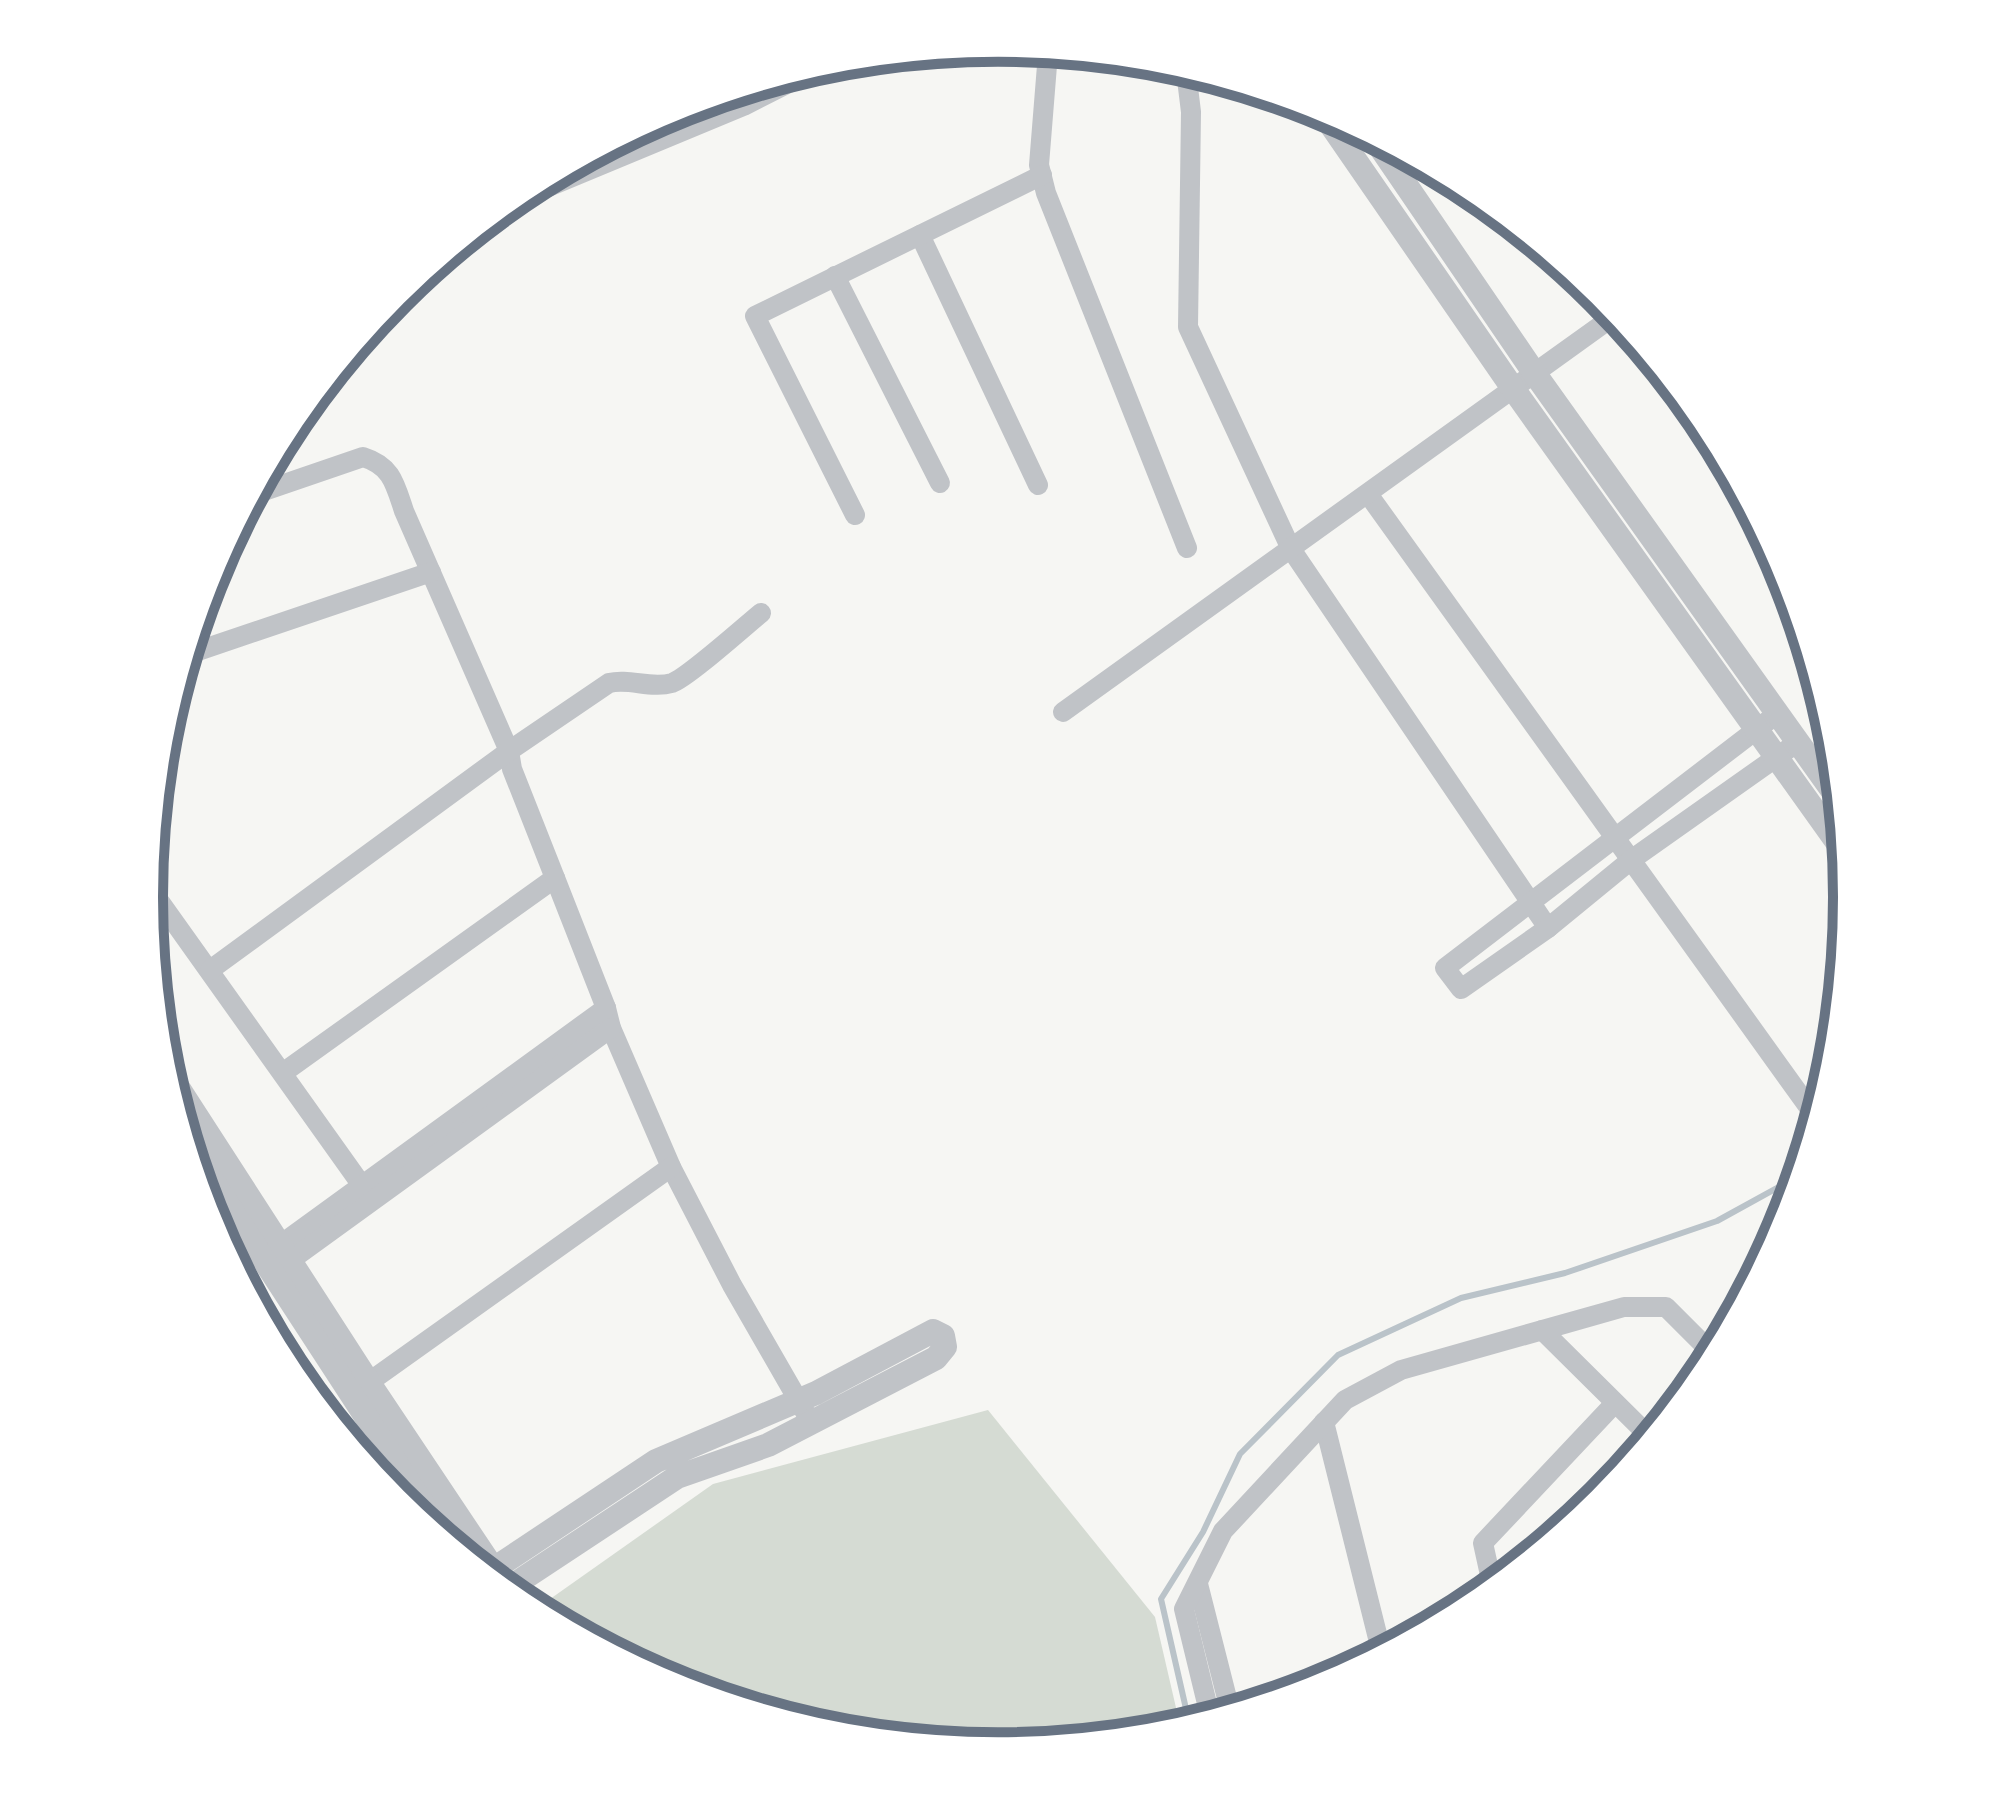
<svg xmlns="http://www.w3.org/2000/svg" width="1996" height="1794" font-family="Cabin,sans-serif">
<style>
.green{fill:#d5dbd3}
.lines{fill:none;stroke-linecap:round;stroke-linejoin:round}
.stream{stroke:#bac3c9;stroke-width:6}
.minor{stroke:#c0c3c7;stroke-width:20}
.tertiary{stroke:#c0c3c7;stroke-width:24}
.rim{fill:none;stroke:#677383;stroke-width:10}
</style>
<rect width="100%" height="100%" fill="#f6f6f3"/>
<polygon class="green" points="988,1410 1155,1617 1180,1725 1163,1730 998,1746 832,1730 673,1681 552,1617 543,1604 713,1484"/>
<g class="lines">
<polyline class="stream" points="1189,1722 1161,1599 1203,1532 1240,1454 1338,1355 1461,1298 1565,1273 1717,1221 1779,1187 1798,1169"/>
<g class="minor">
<polyline points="1048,53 1039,165 1046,193 1187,548"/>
<polyline points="1186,71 1191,112 1188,327 1291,549 1548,928"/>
<polyline points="920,235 1038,485"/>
<polyline points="835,276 940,483"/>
<path d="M255 494 363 457C392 466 395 484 404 511L509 751 512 769 555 878 284 1072"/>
<polyline points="1368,494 1815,1116"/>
<polyline points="855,515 755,316 1042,175"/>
<polyline points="189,654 431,572"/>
<polyline points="1063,712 1614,316"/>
<polyline points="1769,720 1445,968 1461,989 1548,928 1631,860 1798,742"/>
<polyline points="555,878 606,1008 611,1028 671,1167 732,1285 805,1412"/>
<polyline points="150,888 368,1194"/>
<path d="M210 970 509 751 609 683C629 678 651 689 672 683 687 678 744 627 761 613"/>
<polyline points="269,1253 606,1008"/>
<polyline points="277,1270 611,1028"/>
<polyline points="1542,1330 1649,1436"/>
<polyline points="358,1390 671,1167"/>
<polyline points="1324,1422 1381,1650"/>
<polyline points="378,1473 396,1462"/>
<polyline points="1198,1584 1230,1710"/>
<polyline points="1492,1584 1483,1543 1615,1403"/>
<polyline points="1210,1716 1184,1609 1223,1531 1345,1400 1401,1370 1624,1307 1666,1307 1712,1353"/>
</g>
<g class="tertiary">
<polyline points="1322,112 1514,390 1842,849"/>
<polyline points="1376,141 1535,374 1837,797"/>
<polyline points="519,197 743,104 806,72"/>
<polyline points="168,1072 369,1383 502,1582"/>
<polyline points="191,1148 443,1535"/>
<polyline points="489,1572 656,1461 816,1393 933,1331 943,1336 945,1347 936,1358 768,1445 677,1477 509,1588"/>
</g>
</g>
<path d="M0 0H1996V1794H0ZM163 897a835 835 0 1 1 1670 0a835 835 0 1 1-1670 0Z" fill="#fff" fill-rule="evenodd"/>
<path class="rim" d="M163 897a835 835 0 1 1 1670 0a835 835 0 1 1-1670 0Z"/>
</svg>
